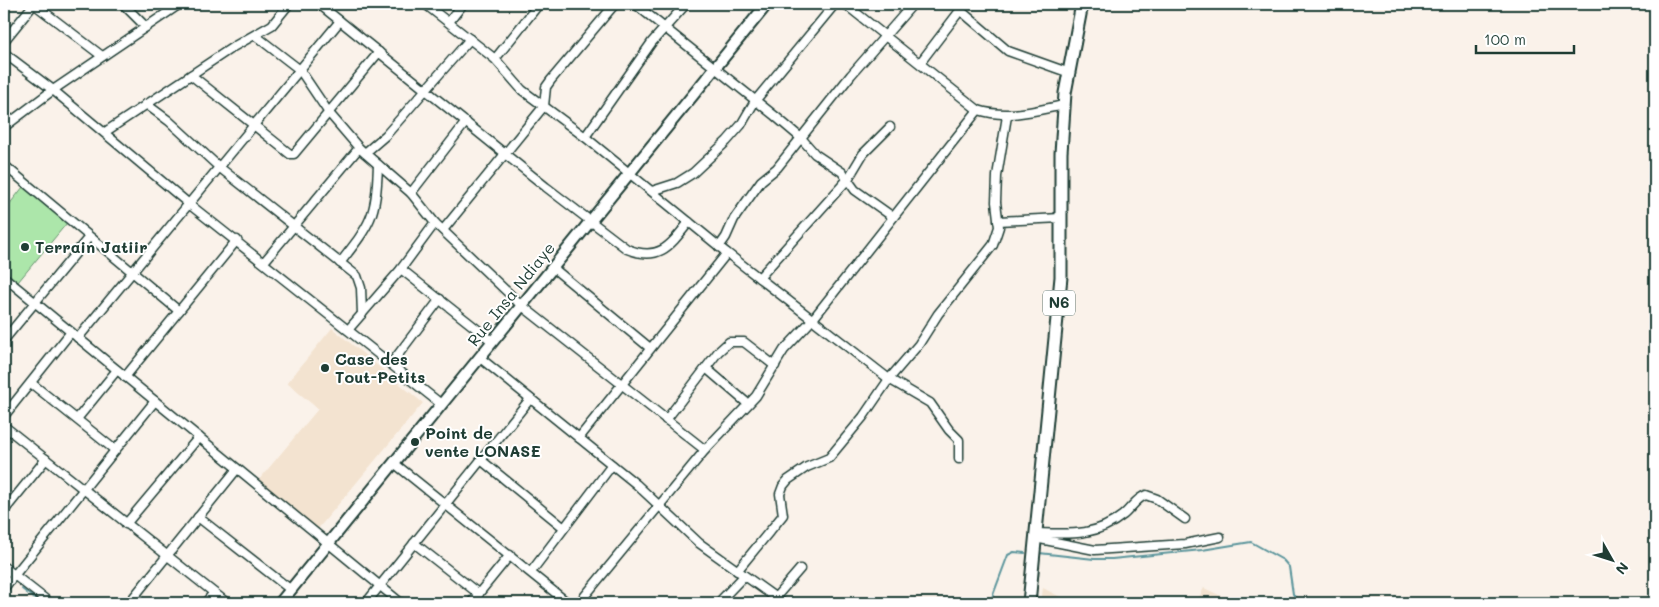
<svg xmlns="http://www.w3.org/2000/svg" width="1659" height="607" font-family="Mali,sans-serif">
<style>
.built{fill:#f3e3d0}
.pitch{fill:#ace6aa;stroke:#66926f}
.lines{fill:none;stroke-linecap:round;stroke-linejoin:round}
.stream{stroke:#5b959c;stroke-width:2}
.street-casing{stroke:#1f3d34;stroke-width:11}
.secondary-casing{stroke:#1f3d34;stroke-width:14}
.primary-casing{stroke:#1f3d34;stroke-width:15}
.street{stroke:#fff;stroke-width:8}
.secondary{stroke:#fff;stroke-width:10}
.primary{stroke:#fff;stroke-width:11}
.poi-dot{fill:#1f3d34;stroke:#fff;stroke-width:2}
.labels{text-anchor:middle;stroke-width:4;stroke-linejoin:round;paint-order:stroke}
.shield{fill:#fff;stroke:#627771;stroke-width:1}
.shield-label{font-size:15px;font-weight:bold;fill:#1f3d34}
.poi-label{font-size:16px;font-weight:bold;fill:#1f3d34;stroke:#fff;text-anchor:start}
.street-label{font-size:16px;fill:#1f3d34;stroke:#fff}
</style>
<rect width="100%" height="100%" fill="#faf2ea"/>
<filter id="ink" filterUnits="userSpaceOnUse"><feTurbulence type="fractalNoise" baseFrequency=".02" numOctaves="2"/><feDisplacementMap in="SourceGraphic" scale="10" xChannelSelector="R" yChannelSelector="G"/><feConvolveMatrix kernelMatrix="1 2 1 2 8 2 1 2 1" color-interpolation-filters="sRGB"/></filter>
<g filter="url(#ink)">
<g class="built">
<polygon points="332,328 423,403 317,530 258,481 318,409 287,383"/>
<polygon points="1043,588 1072,603 1041,603"/>
<polygon points="1204,588 1232,601 1232,603 1196,603"/>
</g>
<polygon class="pitch" points="23,187 67,223 18,282 4,270 4,211"/>
<g class="lines">
<g class="stream">
<polyline points="1039,553 1094,559 1112,559 1202,550 1251,542 1283,560 1289,567 1293,594 1299,603"/>
<polyline points="22,589 40,603"/>
<polyline points="990,603 1008,555 1014,552 1025,553"/>
</g>
<g class="street-casing">
<g id="street">
<polyline points="34,4 102,56"/>
<polyline points="123,4 146,27"/>
<path d="M319 4 546 187 627 249C659 262 670 246 689 222"/>
<polyline points="425,4 495,59 522,90 585,137 727,253 889,379 930,403 949,430 959,440 959,459"/>
<polyline points="635,4 775,116 801,138 815,154 842,172 855,190 893,217"/>
<path d="M845 4 978 110C1007 119 1034 111 1064 105"/>
<polyline points="960,10 1008,51 1067,72"/>
<polyline points="449,22 463,4"/>
<polyline points="256,36 300,70 329,113 359,148 411,193 435,223 521,305 705,450"/>
<polyline points="4,41 34,4"/>
<polyline points="4,53 53,90 189,204 441,404"/>
<polyline points="495,59 539,4"/>
<polyline points="920,63 965,4"/>
<polyline points="191,75 290,154 294,154 379,52"/>
<polyline points="146,104 169,121 219,167 357,276 361,288 362,314"/>
<polyline points="4,127 53,90 180,4"/>
<polyline points="105,132 233,47 272,25 289,4"/>
<polyline points="585,137 652,42 686,4"/>
<polyline points="365,153 386,135 470,39"/>
<polyline points="4,165 179,311"/>
<polyline points="652,191 677,183 693,173 727,141 741,125 755,101 835,4"/>
<polyline points="411,193 466,122"/>
<polyline points="998,221 1061,218"/>
<polyline points="443,230 544,106 546,87 551,80 615,4"/>
<polyline points="719,247 726,237 734,219 761,181 777,168 851,75 913,4"/>
<polyline points="264,262 359,148"/>
<path d="M340 263C372 222 376 217 378 165"/>
<polyline points="552,267 650,348"/>
<polyline points="401,269 492,341"/>
<polyline points="4,277 401,603"/>
<polyline points="759,278 848,179 863,154 890,127"/>
<polyline points="348,330 401,269 435,223"/>
<polyline points="78,338 340,21"/>
<polyline points="4,340 89,237"/>
<polyline points="479,357 636,484 699,543 783,603"/>
<polyline points="391,364 440,299"/>
<polyline points="706,368 748,404"/>
<polyline points="125,377 237,240"/>
<polyline points="31,383 115,450"/>
<polyline points="4,416 71,332"/>
<polyline points="77,419 117,370"/>
<polyline points="666,420 718,352 729,342 744,342 775,366"/>
<polyline points="4,426 227,603"/>
<polyline points="579,438 727,253"/>
<polyline points="481,460 563,527"/>
<polyline points="394,463 568,603"/>
<polyline points="4,511 46,459"/>
<polyline points="198,517 291,590"/>
<polyline points="126,524 199,437"/>
<path d="M1036 533C1068 534 1096 537 1123 515 1131 509 1136 498 1146 495L1157 499 1185 519"/>
<polyline points="1035,538 1095,550 1185,544 1220,537"/>
<polyline points="414,543 479,594"/>
<polyline points="4,567 50,603"/>
<polyline points="737,571 783,515 780,494 783,486 788,480 807,467 829,458 863,417 889,379 919,344 938,314 993,245 999,227 996,202 997,176 1007,116"/>
<polyline points="531,572 612,465"/>
<polyline points="4,588 155,401"/>
<polyline points="775,598 800,569"/>
<polyline points="129,603 237,469"/>
<polyline points="205,603 214,593"/>
<polyline points="366,603 530,399"/>
<polyline points="471,603 510,555"/>
<polyline points="579,603 705,450 756,396 784,350 813,319 978,110"/>
<polyline points="718,603 744,576"/>
</g>
</g>
<g class="secondary-casing">
<polyline id="secondary" points="280,603 767,4"/>
</g>
<g class="primary-casing">
<polyline id="primary" points="1029,603 1061,277 1061,153 1065,93 1082,4"/>
</g>
<use href="#street" class="street"/>
<use href="#secondary" class="secondary"/>
<use href="#primary" class="primary"/>
</g>
</g>
<g class="poi-dot">
<circle cx="25" cy="247" r="5"/>
<circle cx="325" cy="368" r="5"/>
<circle cx="415" cy="442" r="5"/>
</g>
<g class="labels">
<rect class="shield" x="1043" y="290.5" width="32" height="25" rx="4"/>
<g class="shield-label">
<text x="1059" y="308">N6</text>
</g>
<g class="poi-label">
<text x="35" y="253">Terrain Jatiir</text>
<text x="335" y="365">Case des<tspan x="335" dy="18">Tout-Petits</tspan></text>
<text x="425" y="439">Point de<tspan x="425" dy="18">vente LONASE</tspan></text>
</g>
<g class="street-label">
<text transform="translate(511 294) rotate(-51)" y="6">Rue Insa Ndiaye</text>
</g>
</g>
<rect width="1659" height="607" fill="none" stroke="#fff" stroke-width="20"/>
<rect x="10" y="10" width="1639" height="587" fill="none" stroke="#1f3d34" stroke-width="2" filter="url(#ink)"/>
<g transform="translate(1612 560) rotate(129)" stroke="#ffffff" stroke-width="4" paint-order="stroke">
<path d="M0-4L9 19L0 12L-9 19Z" fill="#1f3d34"/>
<text y="-8" font-size="14" font-weight="bold" text-anchor="middle" fill="#1f3d34">N</text>
</g>
<path d="M1476 45v8h98v-8" fill="none" stroke="#1f3d34" stroke-width="2.5"/>
<text x="1484" y="45" font-size="15" fill="#1f3d34" stroke="#ffffff" stroke-width="4" paint-order="stroke">100 m</text>
</svg>
